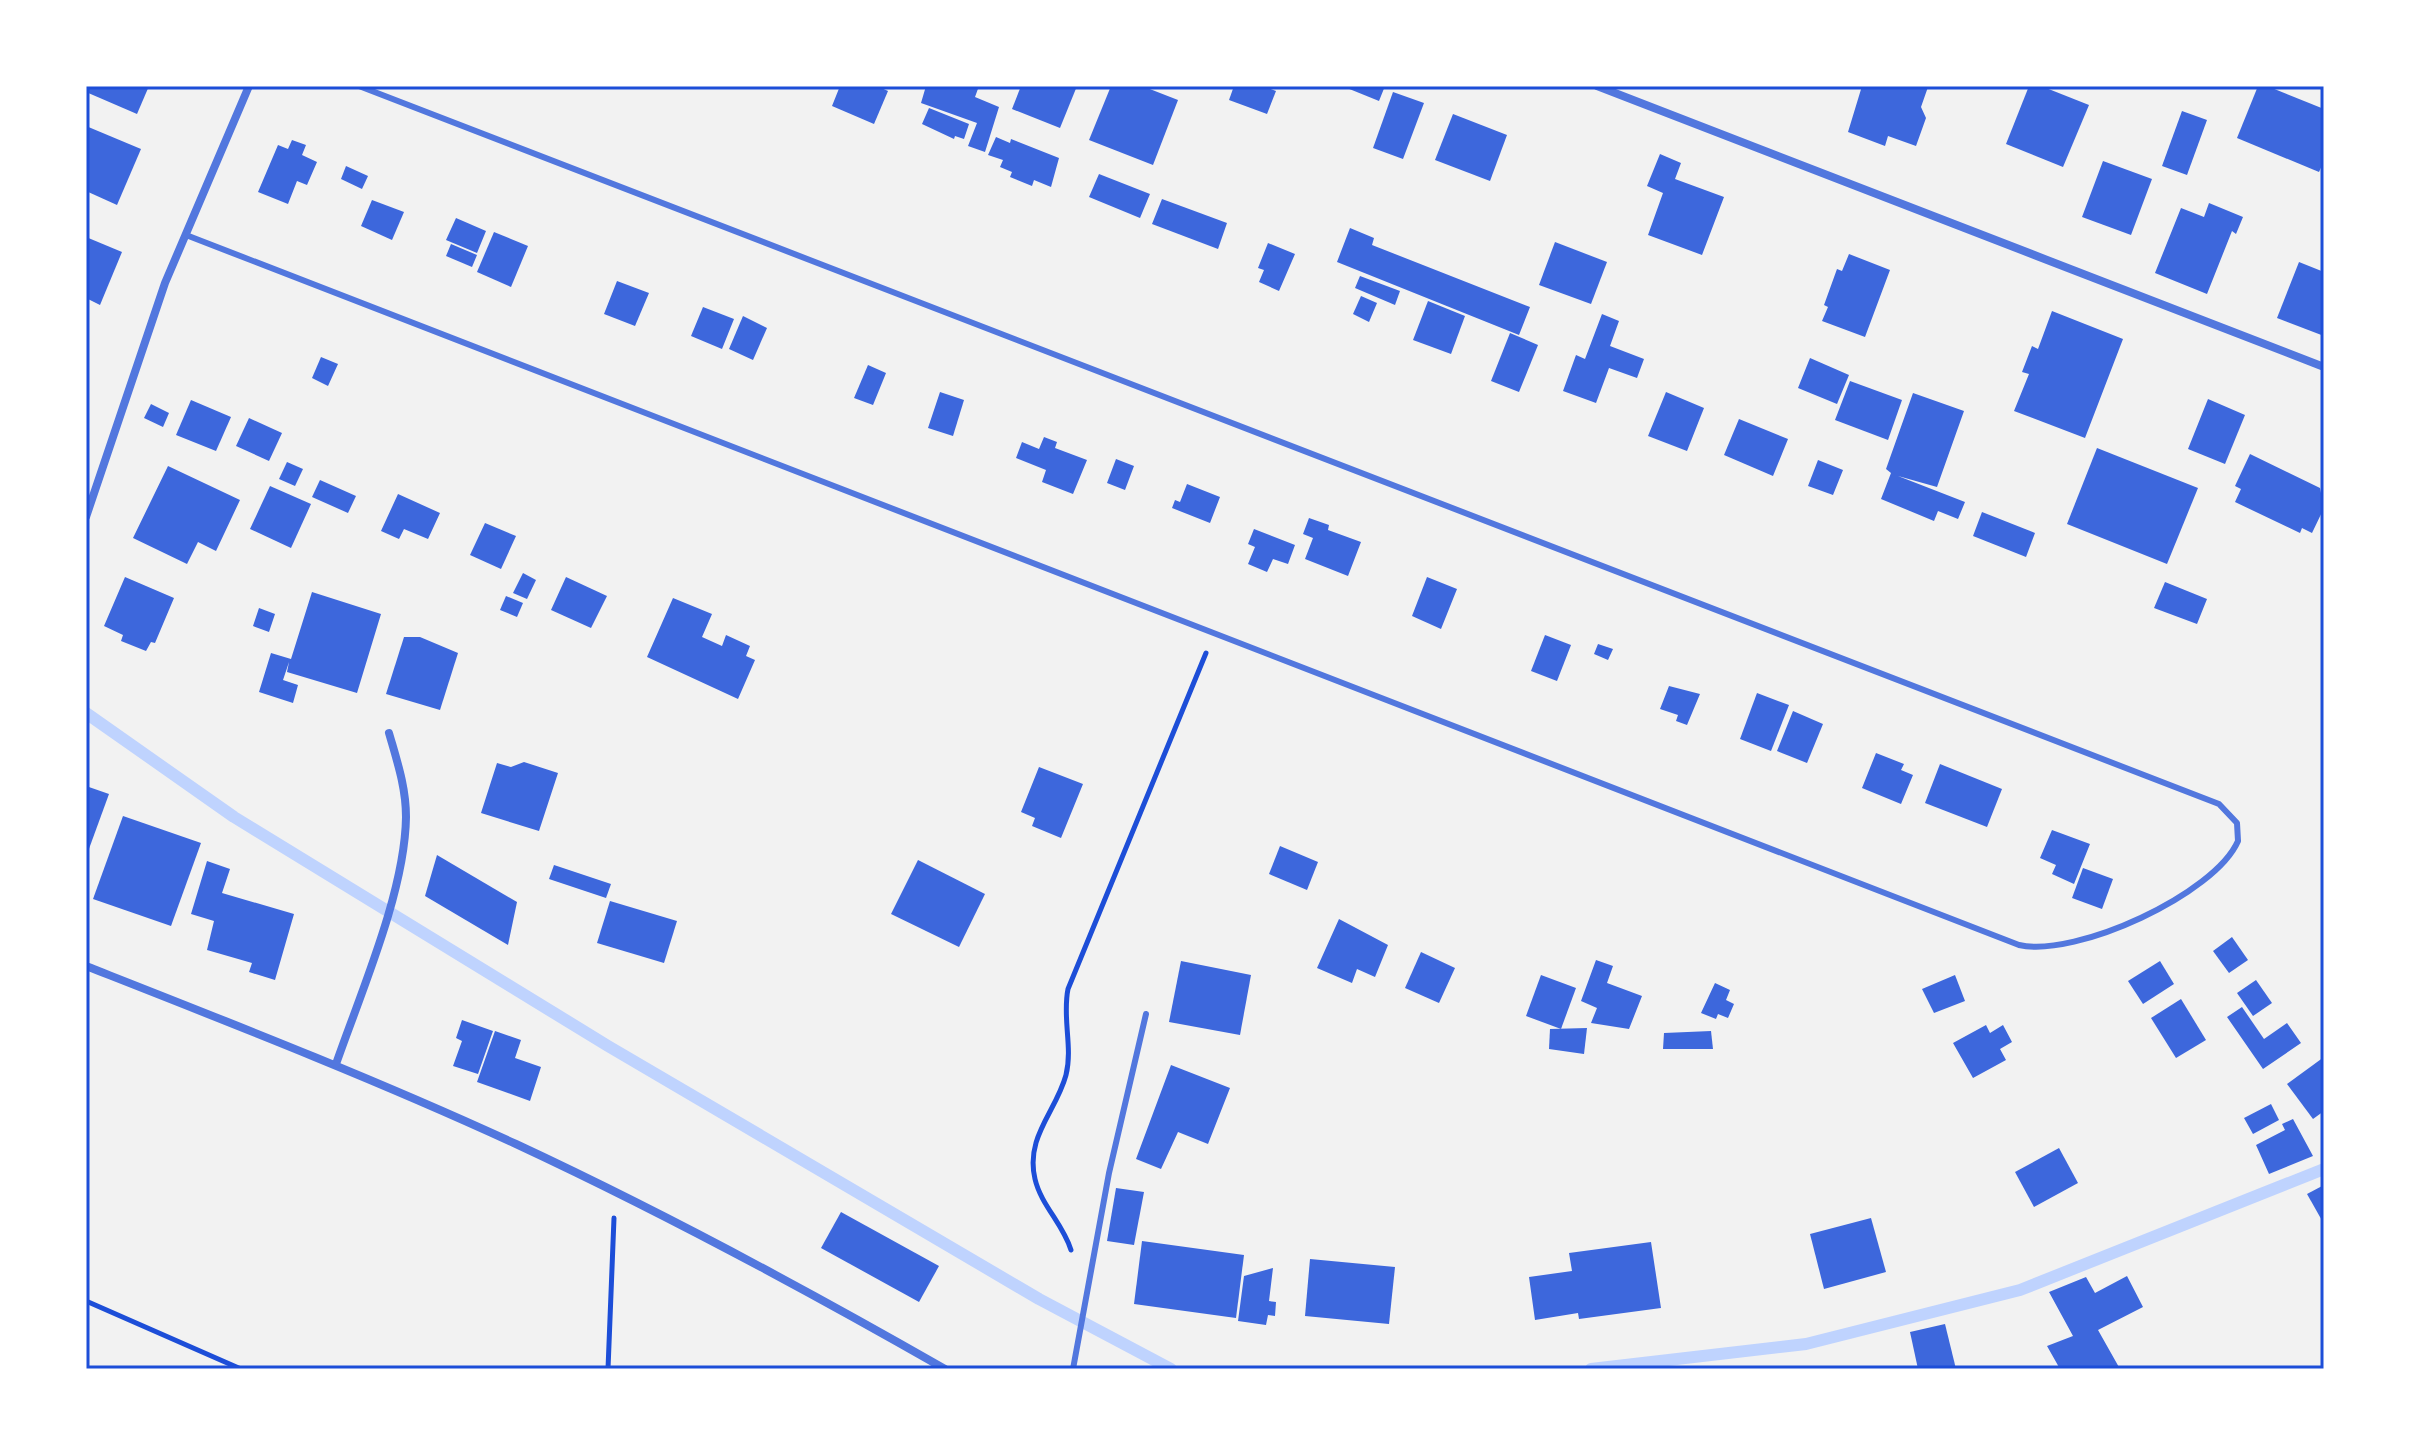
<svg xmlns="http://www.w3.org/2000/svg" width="2410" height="1455" font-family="'Fira Sans',sans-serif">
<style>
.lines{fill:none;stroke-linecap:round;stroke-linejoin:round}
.stream{stroke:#bfd3fe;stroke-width:12}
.building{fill:#3d67dc}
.path{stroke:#1d4ed8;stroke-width:5}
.service{stroke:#5277de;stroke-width:6}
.minor{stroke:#5277de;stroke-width:8}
.neatline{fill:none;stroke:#1d4ed8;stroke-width:3}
</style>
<rect width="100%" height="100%" fill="#f2f2f2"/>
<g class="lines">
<g class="stream">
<polyline points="86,713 234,817 608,1046 1039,1299 1171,1369"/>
<polyline points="1591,1369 1806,1344 2020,1290 2324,1169"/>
</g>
</g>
<g class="building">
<polygon points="86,86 149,86 137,114 86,92"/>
<polygon points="840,86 877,86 888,91 874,124 832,106"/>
<polygon points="926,86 955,89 979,86 975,97 999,107 985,152 968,146 977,123 921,103"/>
<polygon points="1021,86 1077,86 1060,128 1012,109"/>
<polygon points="1111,86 1142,86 1178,100 1153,165 1089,140"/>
<polygon points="1234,86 1263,86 1276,91 1267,114 1229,100"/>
<polygon points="1342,86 1385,86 1379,101"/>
<polygon points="1862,86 1928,87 1921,107 1926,118 1916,146 1888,136 1885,146 1848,132"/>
<polygon points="2029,86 2041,86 2089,105 2063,167 2006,144"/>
<polygon points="2258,86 2267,86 2324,109 2324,161 2319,172 2237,138"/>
<polygon points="1393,92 1424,103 1403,159 1373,148"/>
<polygon points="929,108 969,124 964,139 955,136 954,139 922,124"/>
<polygon points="2182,111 2207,120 2187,175 2162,166"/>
<polygon points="1453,114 1507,135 1490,181 1435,160"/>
<polygon points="86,126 141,149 117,205 86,191"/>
<polygon points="996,137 1010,143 1011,139 1059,158 1051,187 1034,180 1032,186 1010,177 1012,172 1000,167 1003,160 988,155"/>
<polygon points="292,140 306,145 302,155 317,162 307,185 297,181 288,204 258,192 278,145 288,149"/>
<polygon points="1660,154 1681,163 1675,179 1724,197 1702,255 1648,235 1663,193 1647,186"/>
<polygon points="2103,161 2152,179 2131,235 2082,217"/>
<polygon points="346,166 368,176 362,189 341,179"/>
<polygon points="1099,174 1150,194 1140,218 1089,197"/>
<polygon points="1162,199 1227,223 1218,249 1152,224"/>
<polygon points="372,200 404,212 392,240 361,226"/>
<polygon points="2209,203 2243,217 2236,234 2232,231 2207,294 2155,273 2181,208 2204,217"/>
<polygon points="456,218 486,231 477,253 446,240"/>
<polygon points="1350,228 1374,238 1372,245 1530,307 1519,335 1337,262"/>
<polygon points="494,232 528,246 511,287 477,272"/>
<polygon points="86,237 122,252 100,305 86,298"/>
<polygon points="1555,242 1607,262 1591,304 1539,285"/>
<polygon points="1268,243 1295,254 1279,291 1259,282 1264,270 1258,268"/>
<polygon points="451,244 477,255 472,267 446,256"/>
<polygon points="1849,254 1890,270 1865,337 1822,321 1828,307 1824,305 1837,269 1842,271"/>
<polygon points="2299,262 2324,272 2324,336 2277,318"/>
<polygon points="1360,276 1400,291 1395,305 1355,288"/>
<polygon points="617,281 649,293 635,326 604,314"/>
<polygon points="1361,296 1377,303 1369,322 1353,314"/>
<polygon points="1428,301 1465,316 1451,354 1413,340"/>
<polygon points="703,307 734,319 722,349 691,336"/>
<polygon points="2052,311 2123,339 2085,438 2014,411 2029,374 2022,372 2032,346 2038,349"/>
<polygon points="1602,314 1619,321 1610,346 1644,359 1637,378 1609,368 1596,403 1563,391 1576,355 1585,359"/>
<polygon points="743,316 767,328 753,360 729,349"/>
<polygon points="1510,333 1538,345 1519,392 1491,381"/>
<polygon points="321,357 338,364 328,386 312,378"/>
<polygon points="1810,358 1849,375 1837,404 1798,388"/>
<polygon points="868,365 886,373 873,405 854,398"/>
<polygon points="1850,381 1902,400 1888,440 1835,420"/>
<polygon points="940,392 964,400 953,436 928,428"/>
<polygon points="1666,392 1704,408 1687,451 1648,436"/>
<polygon points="1913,393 1964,411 1937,487 1898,476 1965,502 1958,519 1938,511 1934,521 1881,499 1891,473 1886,469"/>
<polygon points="2208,399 2245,415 2225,464 2188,449"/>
<polygon points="191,400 231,417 216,451 176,435"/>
<polygon points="151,404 169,413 163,427 144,418"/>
<polygon points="249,418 282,433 269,461 236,446"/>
<polygon points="1739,419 1788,439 1773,476 1724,455"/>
<polygon points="1044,437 1057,442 1055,448 1087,460 1073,494 1042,482 1046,470 1016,458 1022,442 1039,449"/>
<polygon points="2097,448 2198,488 2167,564 2067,524"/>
<polygon points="2250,454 2320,488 2324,508 2312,533 2302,528 2300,533 2235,502 2241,489 2235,486"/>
<polygon points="1116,459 1134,466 1125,490 1107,483"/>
<polygon points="1818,460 1843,470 1833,495 1808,486"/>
<polygon points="287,462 303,469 295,486 279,479"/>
<polygon points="168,466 240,500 216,551 198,542 187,564 133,538"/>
<polygon points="320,480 356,496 348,513 312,497"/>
<polygon points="1187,484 1220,497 1210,523 1172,508 1175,500 1180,502"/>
<polygon points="270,486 311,504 291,548 250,529"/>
<polygon points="398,494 440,513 428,539 404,529 399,539 381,531"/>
<polygon points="1982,512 2035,533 2026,557 1973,536"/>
<polygon points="1309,518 1329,525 1328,530 1361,542 1348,576 1305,559 1313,538 1303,534"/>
<polygon points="485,523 516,536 501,569 470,555"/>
<polygon points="1254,529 1295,545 1288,564 1273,559 1267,572 1248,564 1255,547 1248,544"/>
<polygon points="523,573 536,580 527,599 513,593"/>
<polygon points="125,577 174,598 155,643 151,642 146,651 121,641 123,635 104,626"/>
<polygon points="566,577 607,596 591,628 551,610"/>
<polygon points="1427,577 1457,589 1441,629 1412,616"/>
<polygon points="2165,582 2207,599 2197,624 2154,608"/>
<polygon points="312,592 381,614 357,693 287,672 289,662 283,680 298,685 293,703 259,692 271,653 291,659"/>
<polygon points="506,596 523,603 517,617 500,610"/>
<polygon points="673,598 712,614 702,637 722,646 726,635 750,646 746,656 755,660 738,699 647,657"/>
<polygon points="259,608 275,614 269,632 253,626"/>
<polygon points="1545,635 1571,645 1557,681 1531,671"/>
<polygon points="404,637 420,637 458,653 440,710 386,694"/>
<polygon points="1598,644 1613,649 1608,660 1594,654"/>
<polygon points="1669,686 1700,694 1687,725 1676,721 1678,715 1660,709"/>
<polygon points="1757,693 1789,705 1771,751 1740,739"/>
<polygon points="1793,711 1823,724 1807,763 1777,751"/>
<polygon points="1876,753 1904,764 1901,770 1913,775 1901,804 1862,788"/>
<polygon points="524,762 558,773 539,831 481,813 497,763 511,767"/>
<polygon points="1940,764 2002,789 1987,827 1925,803"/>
<polygon points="1039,767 1083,784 1061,838 1032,826 1035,818 1021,812"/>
<polygon points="86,786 109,794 86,857"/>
<polygon points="123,816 201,843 171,926 93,899"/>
<polygon points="2052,830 2090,844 2074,884 2052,874 2056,865 2040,858"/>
<polygon points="1280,846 1318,862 1307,890 1269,874"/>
<polygon points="437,855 517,902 508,945 425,896"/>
<polygon points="918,860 985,894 959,947 891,914"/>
<polygon points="207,861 230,869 222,893 294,914 275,980 249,972 252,963 207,950 214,921 191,914"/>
<polygon points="554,865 611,884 606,898 549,879"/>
<polygon points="2083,868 2113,879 2102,909 2072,898"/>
<polygon points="610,901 677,921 664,963 597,943"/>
<polygon points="1339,919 1388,945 1375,977 1357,969 1352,983 1317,968"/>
<polygon points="2232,937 2248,960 2229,973 2213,951"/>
<polygon points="1421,952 1455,968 1439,1003 1405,988"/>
<polygon points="1596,960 1613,966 1607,983 1642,996 1629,1029 1591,1023 1597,1008 1581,1001"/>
<polygon points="1181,961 1251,975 1240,1035 1169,1022"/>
<polygon points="2160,961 2174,984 2143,1004 2128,981"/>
<polygon points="1541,975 1576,988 1561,1029 1526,1016"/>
<polygon points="1955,975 1965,1001 1934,1013 1922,989"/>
<polygon points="2256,980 2272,1003 2253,1016 2237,993"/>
<polygon points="1715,983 1730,990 1726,1000 1734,1004 1728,1018 1718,1014 1716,1019 1701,1013"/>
<polygon points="2181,999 2206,1040 2176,1058 2151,1018"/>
<polygon points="2242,1007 2264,1039 2287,1023 2301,1043 2263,1069 2227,1017"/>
<polygon points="462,1020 493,1031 478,1074 453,1066 462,1041 456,1038"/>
<polygon points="1986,1025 1990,1033 2003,1025 2012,1042 2000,1049 2006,1060 1973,1078 1953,1043"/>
<polygon points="1587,1028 1584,1054 1549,1049 1550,1029"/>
<polygon points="495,1031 521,1040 515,1058 541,1067 530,1101 477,1082"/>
<polygon points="1711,1031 1713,1049 1663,1049 1664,1033"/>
<polygon points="2324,1057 2324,1111 2313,1119 2287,1084"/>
<polygon points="1171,1065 1230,1088 1208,1144 1178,1132 1161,1169 1136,1159"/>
<polygon points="2271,1104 2279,1120 2253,1134 2244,1118"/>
<polygon points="2293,1119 2313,1156 2269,1174 2256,1145 2285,1130 2282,1124"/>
<polygon points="2059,1148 2078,1183 2034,1207 2015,1172"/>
<polygon points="2324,1185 2324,1224 2307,1194"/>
<polygon points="1116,1188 1144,1192 1134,1245 1107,1241"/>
<polygon points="841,1212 939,1266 919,1302 821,1248"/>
<polygon points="1871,1218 1886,1272 1824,1289 1810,1234"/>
<polygon points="1142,1241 1244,1255 1236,1318 1134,1304"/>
<polygon points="1651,1242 1661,1308 1579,1319 1578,1313 1535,1320 1529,1277 1572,1271 1569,1253"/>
<polygon points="1310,1259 1395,1267 1389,1324 1305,1316"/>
<polygon points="1273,1268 1269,1301 1276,1302 1275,1316 1268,1315 1266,1325 1238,1321 1244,1276"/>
<polygon points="2127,1276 2143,1307 2098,1330 2120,1369 2060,1369 2047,1346 2073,1336 2049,1292 2086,1277 2095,1293"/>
<polygon points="1945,1324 1956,1369 1918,1369 1910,1332"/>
</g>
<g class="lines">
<g class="path">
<path d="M1071 1250C1063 1224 1041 1205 1035 1179 1025 1137 1056 1112 1066 1075 1073 1047 1062 1018 1068 989L1206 653"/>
<polyline points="86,1301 241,1369"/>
<polyline points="608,1369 614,1218"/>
</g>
<g class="service">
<path d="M186 235 2019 945C2076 958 2215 894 2238 841L2237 823 2219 804 359 86"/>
<polyline points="1073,1369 1109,1173 1146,1014"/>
</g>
<g class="minor">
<polyline points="1597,86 2324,367"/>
<polyline points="86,517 165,283 249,86"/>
<path d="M86 966C231 1023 375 1079 516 1144 662 1212 805 1289 945 1369"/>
<path d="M336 1064C361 992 405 892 406 817 406 787 397 761 389 733"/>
</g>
</g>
<rect width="2410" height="1455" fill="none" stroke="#ffffff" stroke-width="176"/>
<rect x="88" y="88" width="2234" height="1279" class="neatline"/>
</svg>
